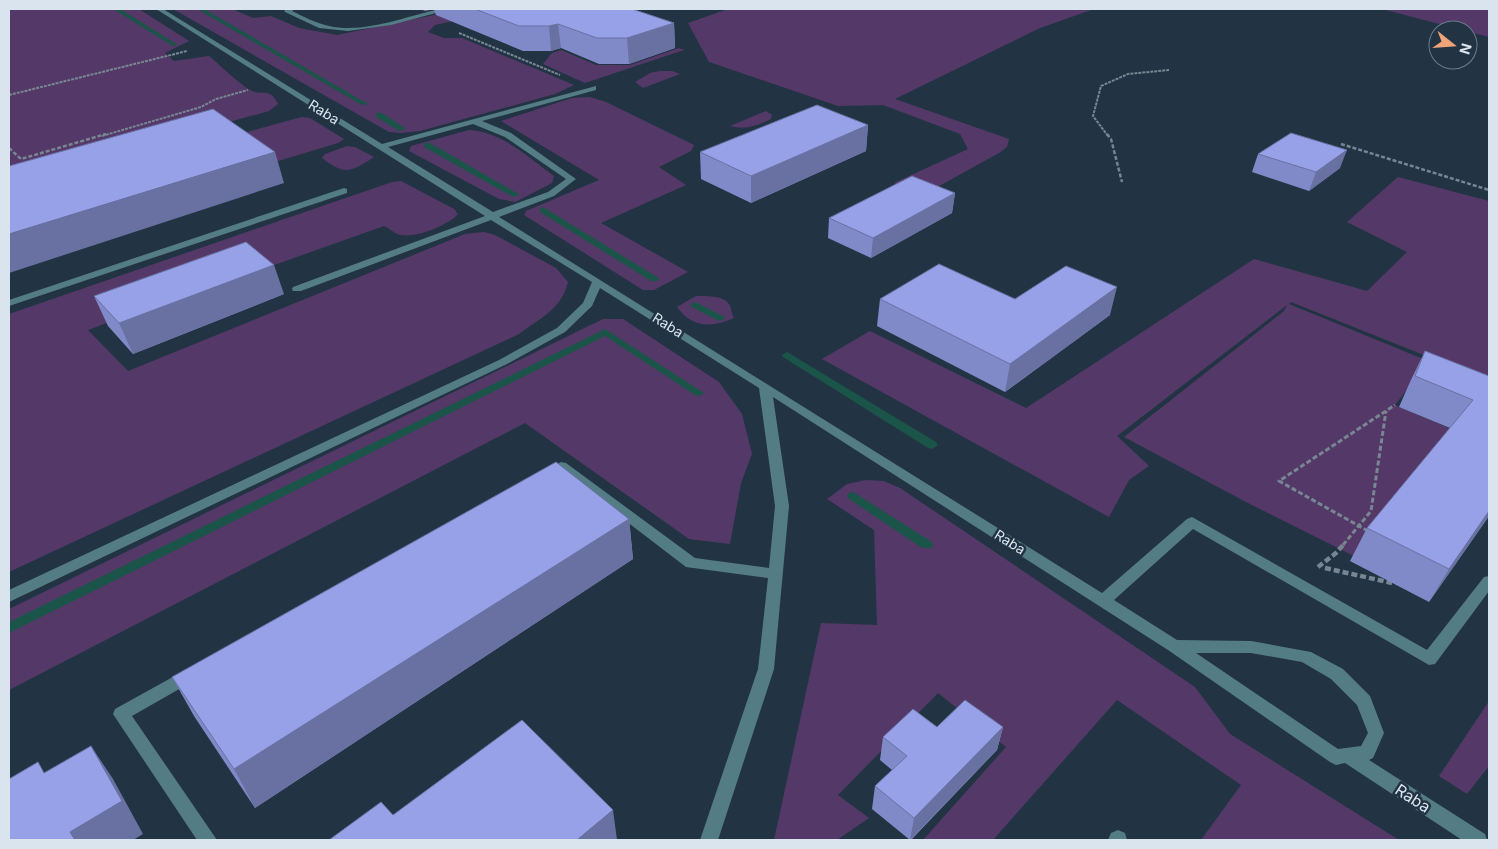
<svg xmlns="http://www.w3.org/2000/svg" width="1498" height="849" font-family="Inter,sans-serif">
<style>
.green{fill:#543968}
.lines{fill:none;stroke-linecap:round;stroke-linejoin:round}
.stream{fill:#1b5448;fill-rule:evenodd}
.path-far3{stroke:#788693;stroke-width:2;stroke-dasharray:3 1;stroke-linecap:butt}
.path-far2{stroke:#788693;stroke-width:2.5;stroke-dasharray:4 2;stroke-linecap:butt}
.path-far1{stroke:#788693;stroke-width:3;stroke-dasharray:5 2.5;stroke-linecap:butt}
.path{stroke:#788693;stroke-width:4.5;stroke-dasharray:6 3;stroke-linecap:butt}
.minor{fill:#547c84;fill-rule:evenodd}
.wall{fill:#818ac8}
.shaded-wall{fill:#6971a2}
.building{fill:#96a1e8;stroke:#6971a2}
.labels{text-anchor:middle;stroke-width:5;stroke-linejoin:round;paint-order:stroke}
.street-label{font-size:14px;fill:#d9e4ee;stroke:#223443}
.near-street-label{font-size:16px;fill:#d9e4ee;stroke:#223443}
</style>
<rect width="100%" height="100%" fill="#223443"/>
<g class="green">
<path d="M9 9H139L189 41 165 53 174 61 209 56C220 65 240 85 252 91 264 96 270 87 278 104L269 111 91 160 9 172Z"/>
<polygon points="173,9 232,9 253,18 271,16 299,28 337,35 463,9 509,9 435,25 428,32 444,38 462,38 574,85 555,94 420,131 401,133 389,132"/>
<polygon points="728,9 1094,9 1040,28 895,99 1009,139 1007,147 999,153 923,195 894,183 968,149 960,134 883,105 838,106 709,62 688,23"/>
<polygon points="1382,9 1489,9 1489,37"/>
<polygon points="679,48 684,50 585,83 543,64 552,53 561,50 596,65 630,65"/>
<polygon points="660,71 672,71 680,74 643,88 635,82 650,73"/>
<polygon points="590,97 606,102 694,145 691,151 659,167 686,185 601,223 688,272 654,290 643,290 524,215 526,211 599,180 501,121 572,98"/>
<path d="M766 111 772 115 771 119C757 126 745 130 730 126Z"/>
<polygon points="302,117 310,118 344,139 338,143 275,162 236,135"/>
<path d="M469 130C502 132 528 157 554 176L552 183 515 202 499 199 409 151 411 146Z"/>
<path d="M347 146 355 147 374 157C350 173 344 175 322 158L325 154Z"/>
<polygon points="1398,177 1489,201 1489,381 1291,302 1289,304 1489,386 1412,383 1395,405 1456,431 1354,556 1246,502 1124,437 1284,311 1287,305 1117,436 1149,466 1129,480 1109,517 822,359 870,331 1026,408 1254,259 1367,291 1407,252 1347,222"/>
<path d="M401 181 454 209 458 214C449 225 416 238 401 235 395 234 389 228 384 226L263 269 257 267 88 330 128 371 465 234 484 232 495 235 556 268 568 282C562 309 540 318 519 334L9 572V314L392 182Z"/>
<path d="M696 296C705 296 726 295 730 306 732 310 731 313 734 318 712 328 692 328 677 307Z"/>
<polygon points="603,319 623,319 719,382 742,414 752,454 741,483 730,544 689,539 525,423 9,690 9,609"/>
<polygon points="866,480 884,481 900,488 1195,687 1230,734 1399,840 1201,840 1241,785 1117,700 993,840 923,840 1006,747 938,693 838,795 869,818 837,840 774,840 821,623 877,625 874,530 827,499 847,484"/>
<polygon points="1489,701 1489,766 1467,794 1439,776"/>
</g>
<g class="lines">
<g class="stream">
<polygon points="113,9 120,9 178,45 173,46"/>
<polygon points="197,9 204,9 368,104 362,105"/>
<polygon points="376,113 382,113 406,129 399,131 376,117"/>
<polygon points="424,143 430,143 520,195 513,197 424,147"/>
<polygon points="543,207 657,277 659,279 657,281 651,281 540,212 540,208"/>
<polygon points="695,302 723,316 725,318 720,321 717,320 692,307 690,305 692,303"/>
<polygon points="605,329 704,393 699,396 695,395 605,336 9,633 9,622"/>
<polygon points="787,352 936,442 938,445 932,449 928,448 783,357 782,355"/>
<polygon points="853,492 932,542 933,545 932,548 922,548 849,499 847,496 849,493"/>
</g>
<g class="path-far3">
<polyline points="459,33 560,75"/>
<polyline points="9,95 187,51"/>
<polyline points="102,136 201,107 216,99 248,90"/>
<polyline points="1108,136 1093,116 1101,86 1128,74 1169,70"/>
</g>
<g class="path-far2">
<polyline points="1107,134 1111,139 1122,182"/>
<polyline points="1341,144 1489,190"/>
<polyline points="9,148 21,159 106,134"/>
</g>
<g class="path-far1">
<polyline points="1368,531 1279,481 1395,405"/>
<polyline points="1343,545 1371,511 1386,411"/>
</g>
<g class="path">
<polyline points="1318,567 1336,553 1344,544"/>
<polyline points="1325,568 1392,583"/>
</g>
<g class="minor">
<path d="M156 9H163L382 144 596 86V90L482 121 511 133 576 179 554 196 499 217 1102 593 1187 519 1192 517 1427 650 1484 577 1489 576V591L1435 664 1429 665 1193 529 1114 600 1177 640 1251 641 1311 652 1343 669 1370 696 1384 733 1373 758 1369 760 1485 834 1487 840H1462L1345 763 1336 765 1330 762 1168 650 773 397 789 506 774 669 718 840H700L758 669 768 578 686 567 554 466 561 462 566 463 695 558 769 568 775 506 759 388 600 288 592 306 565 332 507 364 9 602V590L499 360 557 328 583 303 592 282 491 220 301 291H293L292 289 293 287 485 216ZM473 124 505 137 566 179 548 192 493 212 388 147ZM1196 653H1251L1302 662 1331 679 1357 705 1368 733 1361 746 1338 749Z"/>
<path d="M287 9H295L292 11C304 17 316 23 329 26 365 34 406 16 440 9H451L391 25 348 31 319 28 285 12 284 11Z"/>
<polygon points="344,188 347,189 347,193 9,306 9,300"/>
<polygon points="189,668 195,670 197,675 195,680 132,716 217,840 197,840 113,714 115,709"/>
<polygon points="1118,830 1125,833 1127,840 1108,840 1111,833"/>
</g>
</g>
<g class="wall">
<polygon points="420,9 632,9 674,23 675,48 629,64 599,64 561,48 551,51 523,51 436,15 434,9 425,11"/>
<polygon points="868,125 866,151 751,203 701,179 700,152"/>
<polygon points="1258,154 1340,168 1309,191 1252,172"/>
<polygon points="955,193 952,213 871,258 828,238 829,218"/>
<polygon points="284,294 133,354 108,326 94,296"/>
<polygon points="880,299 1110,315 1005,392 877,326"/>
<polygon points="1425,351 1489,376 1489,516 1429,602 1350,561 1367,528 1450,428 1399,407 1410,382"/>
<polygon points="629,519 633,559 255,808 194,716 172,677"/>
<polygon points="937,727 1003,727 997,750 911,840 910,840 872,809 875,786 892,770 880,760 883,737"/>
</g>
<g class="shaded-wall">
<polygon points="425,9 434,9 425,11"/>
<polygon points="674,23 675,48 629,64 627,38"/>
<polygon points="558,24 561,48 551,51 549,26"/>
<polygon points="868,125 866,151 751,203 751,176"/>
<polygon points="1347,150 1340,168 1309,191 1316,172"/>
<polygon points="275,152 284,183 9,273 9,234"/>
<polygon points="955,193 952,213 871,258 873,238"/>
<polygon points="274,265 284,294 133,354 119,323"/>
<polygon points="1117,287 1110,315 1005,392 1010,364"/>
<polygon points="1489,511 1489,516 1429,602 1449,569"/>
<polygon points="629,519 633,559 255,808 234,769"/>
<polygon points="1003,727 997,750 910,840 914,818"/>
<polygon points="91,746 113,779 143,834 133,840 75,840 70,832"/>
<polygon points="613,810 617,840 577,840"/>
</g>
<g class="building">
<polygon points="475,9 632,9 674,23 627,38 597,38 558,24 549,26 519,26"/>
<polygon points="817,105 868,125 751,176 700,152"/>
<polygon points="213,109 275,152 9,234 9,166"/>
<polygon points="1291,133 1347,150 1316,172 1258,154"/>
<polygon points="912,176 955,193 873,238 829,218"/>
<polygon points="246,242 274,265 119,323 94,296"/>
<polygon points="939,264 1015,299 1066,266 1117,287 1010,364 880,299"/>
<polygon points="1425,351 1489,376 1489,511 1449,569 1367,528 1473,400 1415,376"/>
<polygon points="556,462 629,519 234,769 172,677"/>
<polygon points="965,700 1003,727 914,818 875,786 907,756 883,737 913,709 937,727"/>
<polygon points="522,720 613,810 577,840 329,840 381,802 393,815"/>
<polygon points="91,746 122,801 70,832 75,840 9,840 9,779 38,762 44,773"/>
</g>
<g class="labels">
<g class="street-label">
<text transform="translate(324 112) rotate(32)" y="5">Raba</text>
<text transform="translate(668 325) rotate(32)" y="5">Raba</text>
<text transform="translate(1010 542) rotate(32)" y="5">Raba</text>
</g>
<g class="near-street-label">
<text transform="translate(1413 798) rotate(33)" y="6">Raba</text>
</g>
</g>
<rect width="1498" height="849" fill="none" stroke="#d9e4ee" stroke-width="20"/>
<g transform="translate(1453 45) rotate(107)"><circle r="24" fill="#223443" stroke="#6b7a87"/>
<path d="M0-4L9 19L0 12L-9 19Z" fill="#efa378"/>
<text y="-8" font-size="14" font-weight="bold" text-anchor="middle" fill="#d9e4ee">N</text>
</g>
</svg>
